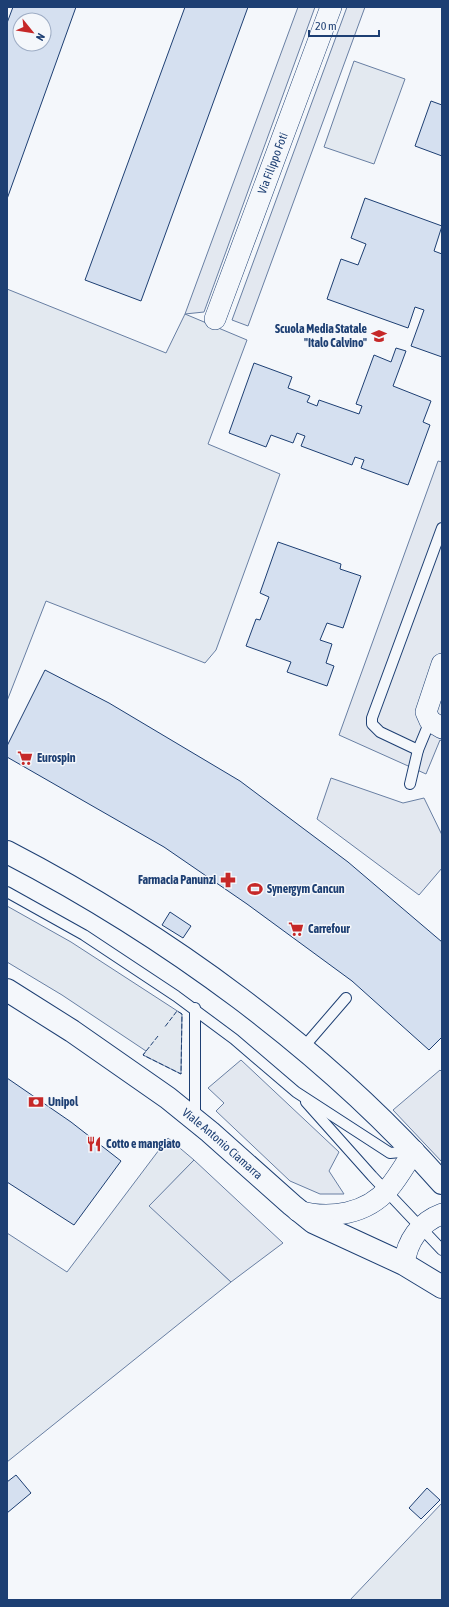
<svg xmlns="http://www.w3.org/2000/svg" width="449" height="1607" font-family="'Asap Condensed',sans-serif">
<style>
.green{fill:#e3e9f0;stroke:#687fa3}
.parking{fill:#e3e8f0;stroke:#687fa3}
.building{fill:#d5e0f0;stroke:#1d3f73;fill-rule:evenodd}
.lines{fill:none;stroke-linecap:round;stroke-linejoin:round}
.lane-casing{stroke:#1d3f73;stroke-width:12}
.street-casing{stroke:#1d3f73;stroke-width:22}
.secondary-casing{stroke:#1d3f73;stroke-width:24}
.lane{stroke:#f4f7fb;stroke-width:10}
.street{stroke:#f4f7fb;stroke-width:21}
.secondary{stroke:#f4f7fb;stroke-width:22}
.fence{stroke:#1d3f73;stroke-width:1;stroke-dasharray:5 2;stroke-linecap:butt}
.labels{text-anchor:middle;stroke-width:3;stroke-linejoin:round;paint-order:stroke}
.street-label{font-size:12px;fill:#1d3f73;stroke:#f4f7fb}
.poi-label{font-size:12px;font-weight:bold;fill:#1d3f73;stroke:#f4f7fb;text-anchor:start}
</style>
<rect width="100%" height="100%" fill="#f4f7fb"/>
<g class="green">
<polygon points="354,61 405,79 374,164 324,147"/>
<polygon points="7,289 166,353 185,314 247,340 208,444 280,474 216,650 205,663 46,601 7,701"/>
<polygon points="7,906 71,942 182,1014 181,1074 143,1055 146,1051 62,995 7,962"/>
<polygon points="168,1138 194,1160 150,1206 231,1282 7,1462 7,1233 67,1272"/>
<polygon points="442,1503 442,1600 350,1600"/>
</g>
<g class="parking">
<polygon points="298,7 315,7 204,312 185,314"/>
<polygon points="347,7 365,7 248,326 232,320"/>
<polygon points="438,461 442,462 442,741 440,740 426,774 339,735"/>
<polygon points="331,778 403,803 424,798 442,835 442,868 419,895 317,819"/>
<polygon points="241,1060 339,1152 329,1171 344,1194 320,1194 290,1181 216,1111 224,1103 208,1088"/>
<polygon points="440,1070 442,1072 442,1162 393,1110"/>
<polygon points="194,1160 283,1243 231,1282 149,1206"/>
</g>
<g class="building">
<path d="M13 7H76L7 199V23ZM20 20H44V44H20Z"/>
<polygon points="185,7 248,7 141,301 85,280"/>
<polygon points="431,101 442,105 442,156 415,146"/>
<polygon points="365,198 442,226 434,251 442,254 442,357 411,346 424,310 415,307 408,328 327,299 341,259 358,265 366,244 351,238"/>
<polygon points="396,348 406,351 393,386 431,401 423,422 430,425 408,485 361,468 364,460 355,457 352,465 301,446 305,436 297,433 293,443 271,435 266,447 229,433 254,363 292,377 288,388 310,396 307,402 317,406 319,400 359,414 362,406 356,404 374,355 391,362"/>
<polygon points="278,542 341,564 340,569 361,576 343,628 327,623 320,640 332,644 326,663 334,666 327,686 287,672 291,662 246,646 256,619 260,620 269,597 260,593"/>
<polygon points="45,670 109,703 240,781 348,862 442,942 442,1037 429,1050 352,981 247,904 164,847 7,757 7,746"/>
<polygon points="170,912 191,926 183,938 162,925"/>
<polygon points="7,1078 71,1122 121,1161 74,1225 7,1182"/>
<polygon points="16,1475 31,1493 7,1513 7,1482"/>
<polygon points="427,1488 440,1500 421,1519 409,1508"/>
</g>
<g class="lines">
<g class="lane-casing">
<g id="lane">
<polyline points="418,750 380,732 372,724 372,718 442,528"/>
<polyline points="410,784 418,750 430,721"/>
<polyline points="7,892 84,935 176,996 234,1039 296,1092 390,1153 412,1151"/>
<polyline points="195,1008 195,1118"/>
<polyline points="302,1049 346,998"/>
<polyline points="306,1102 372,1176 442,1250"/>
</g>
</g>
<g class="street-casing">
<g id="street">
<path id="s1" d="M215 319 331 7"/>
<polyline points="442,664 426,712 430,721 442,728"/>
<path d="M298 1211C330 1220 367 1214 389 1188 399 1176 406 1163 414 1151"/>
<path d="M404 1264C407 1241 420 1222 442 1214"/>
</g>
</g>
<g class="secondary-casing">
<g id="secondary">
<path d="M7 852C165 934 324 1049 442 1183"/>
<path id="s2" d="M7 990 72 1031 168 1098 210 1132 292 1205 313 1222 404 1264 442 1287"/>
</g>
</g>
<use href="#lane" class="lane"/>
<use href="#street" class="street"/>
<use href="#secondary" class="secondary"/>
<polyline class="fence" points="158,1036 143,1055 181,1074 182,1014 177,1011 164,1028"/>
</g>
<defs>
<g id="school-bare" transform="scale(1.2)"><path d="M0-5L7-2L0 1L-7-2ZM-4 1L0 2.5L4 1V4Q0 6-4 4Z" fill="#c62828" stroke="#f4f7fb" stroke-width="2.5" paint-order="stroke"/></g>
<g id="supermarket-bare" transform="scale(1.2)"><path d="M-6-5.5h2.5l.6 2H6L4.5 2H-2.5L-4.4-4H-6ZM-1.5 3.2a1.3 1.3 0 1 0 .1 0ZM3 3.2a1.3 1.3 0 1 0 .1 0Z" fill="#c62828" stroke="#f4f7fb" stroke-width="2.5" paint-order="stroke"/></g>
<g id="pharmacy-bare" transform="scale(1.2)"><path d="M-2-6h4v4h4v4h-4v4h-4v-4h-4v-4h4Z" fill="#c62828" stroke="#f4f7fb" stroke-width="2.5" paint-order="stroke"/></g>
<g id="stadium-bare" transform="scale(1.2)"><path d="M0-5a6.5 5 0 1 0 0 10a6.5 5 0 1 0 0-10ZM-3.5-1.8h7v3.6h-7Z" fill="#c62828" stroke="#f4f7fb" stroke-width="2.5" paint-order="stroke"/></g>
<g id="bank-bare" transform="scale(1.2)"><path d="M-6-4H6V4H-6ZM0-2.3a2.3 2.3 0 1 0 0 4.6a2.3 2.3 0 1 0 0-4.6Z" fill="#c62828" stroke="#f4f7fb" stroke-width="2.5" paint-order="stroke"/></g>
<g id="restaurant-bare" transform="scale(1.2)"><path d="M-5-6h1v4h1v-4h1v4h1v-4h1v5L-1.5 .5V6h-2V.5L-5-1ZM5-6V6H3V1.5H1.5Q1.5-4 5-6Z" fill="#c62828" stroke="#f4f7fb" stroke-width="2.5" paint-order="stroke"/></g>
</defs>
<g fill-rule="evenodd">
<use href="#school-bare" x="379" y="336"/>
<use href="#supermarket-bare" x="25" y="758"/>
<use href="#pharmacy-bare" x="228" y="880"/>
<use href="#stadium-bare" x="255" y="889"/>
<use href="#supermarket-bare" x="296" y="929"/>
<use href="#bank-bare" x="36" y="1102"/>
<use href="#restaurant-bare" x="94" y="1144"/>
</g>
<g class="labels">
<g class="street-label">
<text dy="4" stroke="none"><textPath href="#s1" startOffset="166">Via Filippo Foti</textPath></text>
<text dy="4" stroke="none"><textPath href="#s2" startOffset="265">Viale Antonio Ciamarra</textPath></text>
</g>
<g class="poi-label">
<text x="367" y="333" text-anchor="end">Scuola Media Statale<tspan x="367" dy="14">"Italo Calvino"</tspan></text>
<text x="37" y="762">Eurospin</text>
<text x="216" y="884" text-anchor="end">Farmacia Panunzi</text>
<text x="267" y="893">Synergym Cancun</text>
<text x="308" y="933">Carrefour</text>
<text x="48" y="1106">Unipol</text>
<text x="106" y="1148">Cotto e mangiato</text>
</g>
</g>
<rect width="449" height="1607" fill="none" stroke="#1d3f73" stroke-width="16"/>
<g transform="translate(32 32) rotate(120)"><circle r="19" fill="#f4f7fb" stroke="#9eadc5"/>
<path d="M0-3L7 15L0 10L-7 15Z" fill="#c62828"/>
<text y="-6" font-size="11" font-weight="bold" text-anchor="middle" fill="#1d3f73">N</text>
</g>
<path d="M309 30v6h70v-6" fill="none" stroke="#1d3f73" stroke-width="2"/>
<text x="315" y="30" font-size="12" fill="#1d3f73" stroke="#f4f7fb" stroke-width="3" paint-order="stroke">20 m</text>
</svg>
